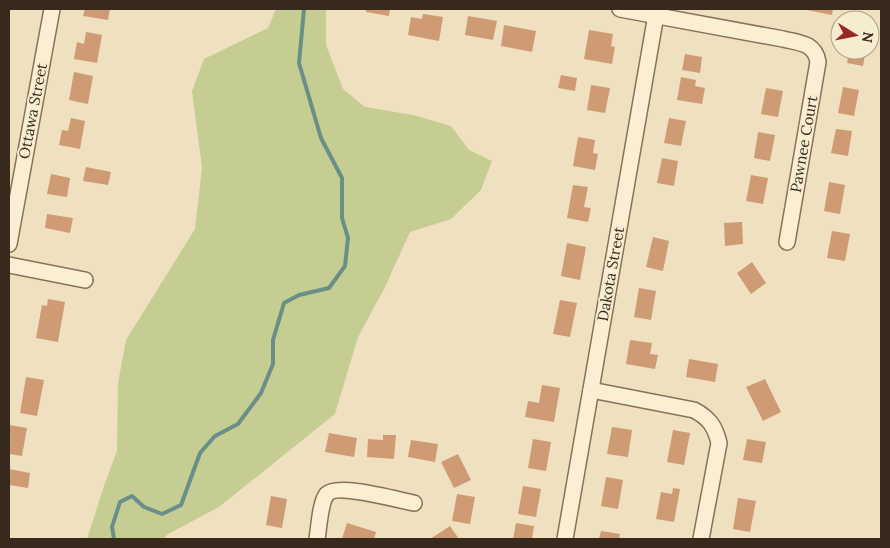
<svg xmlns="http://www.w3.org/2000/svg" width="890" height="548" font-family="Lora,serif">
<style>
.green{fill:#c5cd93}
.lines{fill:none;stroke-linecap:round;stroke-linejoin:round}
.stream{stroke:#6a8f86;stroke-width:4}
.building{fill:#ce9b74}
.street-casing{stroke:#887257;stroke-width:18}
.street{stroke:#faefd3;stroke-width:15}
.labels{text-anchor:middle;stroke-width:4;stroke-linejoin:round;paint-order:stroke}
.street-label{font-size:15px;fill:#372a1c;stroke:#f6eccf}
</style>
<rect width="100%" height="100%" fill="#efe1c0"/>
<polygon class="green" points="276,9 326,9 326,45 343,89 365,107 413,115 451,126 469,150 492,161 481,190 451,219 410,232 384,289 358,337 335,414 219,507 168,534 163,539 87,539 105,483 117,451 118,383 126,340 195,229 202,168 192,91 204,59 268,28"/>
<g class="lines">
<polyline class="stream" points="114,539 112,527 120,502 132,496 144,507 162,514 181,505 200,453 215,436 238,424 261,393 273,364 273,340 284,303 299,295 329,288 345,266 348,238 342,218 342,178 321,138 299,63 304,9"/>
</g>
<g class="building">
<polygon points="85,9 110,9 108,20 83,16"/>
<polygon points="366,9 390,9 389,16 366,12"/>
<polygon points="807,9 833,9 832,15 807,10"/>
<polygon points="423,14 443,17 439,41 408,35 411,17 422,19"/>
<polygon points="468,16 497,21 493,40 465,35"/>
<polygon points="504,25 536,31 532,52 501,46"/>
<polygon points="589,30 613,34 611,46 615,47 612,64 584,59"/>
<polygon points="86,32 102,35 97,63 74,59 77,42 84,44"/>
<polygon points="849,50 866,50 863,66 847,63"/>
<polygon points="685,54 702,57 700,73 682,70"/>
<polygon points="74,72 93,76 88,104 69,100"/>
<polygon points="561,75 577,78 575,91 558,88"/>
<polygon points="681,77 696,80 695,86 705,88 702,104 677,100"/>
<polygon points="591,85 610,88 605,113 587,110"/>
<polygon points="843,87 859,90 854,116 838,113"/>
<polygon points="766,88 783,91 778,117 761,114"/>
<polygon points="71,118 85,121 80,149 59,145 62,130 68,131"/>
<polygon points="669,118 686,121 681,146 664,143"/>
<polygon points="836,129 852,131 848,156 831,153"/>
<polygon points="758,132 775,135 770,161 754,158"/>
<polygon points="578,137 595,140 593,153 598,154 595,170 573,166"/>
<polygon points="662,158 678,161 674,186 657,183"/>
<polygon points="86,167 111,172 108,185 83,181"/>
<polygon points="51,174 70,178 67,197 47,194"/>
<polygon points="751,175 768,178 763,204 746,201"/>
<polygon points="829,182 845,185 840,214 824,211"/>
<polygon points="573,185 588,187 584,207 591,208 588,222 567,218"/>
<polygon points="47,214 73,218 70,233 45,228"/>
<polygon points="742,222 743,244 725,246 724,223"/>
<polygon points="832,231 850,234 845,261 827,258"/>
<polygon points="653,237 669,241 663,271 646,267"/>
<polygon points="567,243 586,247 580,280 561,276"/>
<polygon points="752,262 766,283 751,294 737,273"/>
<polygon points="639,288 656,291 651,320 634,317"/>
<polygon points="48,299 65,302 58,342 36,338 42,305 47,306"/>
<polygon points="560,300 577,303 570,337 553,334"/>
<polygon points="630,340 652,343 650,354 658,355 655,369 626,364"/>
<polygon points="689,359 718,364 715,382 686,377"/>
<polygon points="26,377 44,380 37,416 20,413"/>
<polygon points="765,379 781,412 763,421 746,387"/>
<polygon points="542,385 560,388 554,422 525,417 528,401 539,403"/>
<polygon points="9,425 27,428 22,456 9,454"/>
<polygon points="612,427 632,430 628,457 607,454"/>
<polygon points="673,430 690,433 684,465 667,462"/>
<polygon points="329,433 357,438 354,457 325,452"/>
<polygon points="383,435 396,435 394,459 367,457 368,439 383,440"/>
<polygon points="533,439 551,442 546,471 528,468"/>
<polygon points="747,439 766,442 762,463 743,460"/>
<polygon points="411,440 438,444 435,462 408,457"/>
<polygon points="458,454 471,480 454,488 441,462"/>
<polygon points="9,469 30,473 28,488 9,485"/>
<polygon points="606,477 623,480 618,509 601,506"/>
<polygon points="523,486 541,489 536,517 518,514"/>
<polygon points="673,488 680,489 674,522 656,519 661,492 672,494"/>
<polygon points="457,494 475,497 470,524 452,521"/>
<polygon points="271,496 287,499 282,528 266,525"/>
<polygon points="738,498 756,501 750,532 733,529"/>
<polygon points="347,523 376,532 374,539 342,539"/>
<polygon points="516,523 534,526 532,539 513,539"/>
<polygon points="450,526 459,539 430,539"/>
<polygon points="601,531 620,534 619,539 599,539"/>
</g>
<g class="lines">
<g class="street-casing">
<g id="street">
<path d="M620 9 783 39C800 43 815 43 818 62L787 242"/>
<polyline points="9,244 52,9"/>
<polyline points="9,265 85,280"/>
<path d="M591 390 694 410C709 418 715 426 719 443L701 539"/>
<path d="M317 539C319 528 320 502 327 494 337 483 398 500 414 503"/>
<polyline points="565,539 657,9"/>
</g>
</g>
<use href="#street" class="street"/>
</g>
<g class="labels">
<g class="street-label">
<text transform="translate(33 111) rotate(-79)" y="5">Ottawa Street</text>
<text transform="translate(804 144) rotate(-80)" y="5">Pawnee Court</text>
<text transform="translate(611 274) rotate(-80)" y="5">Dakota Street</text>
</g>
</g>
<rect width="890" height="548" fill="none" stroke="#372a1c" stroke-width="20"/>
<g transform="translate(855 35) rotate(100)"><circle r="24" fill="#f6eccf" stroke="#aa9e87"/>
<path d="M0-4L9 19L0 12L-9 19Z" fill="#992726"/>
<text y="-8" font-size="14" font-weight="bold" text-anchor="middle" fill="#372a1c">N</text>
</g>
</svg>
